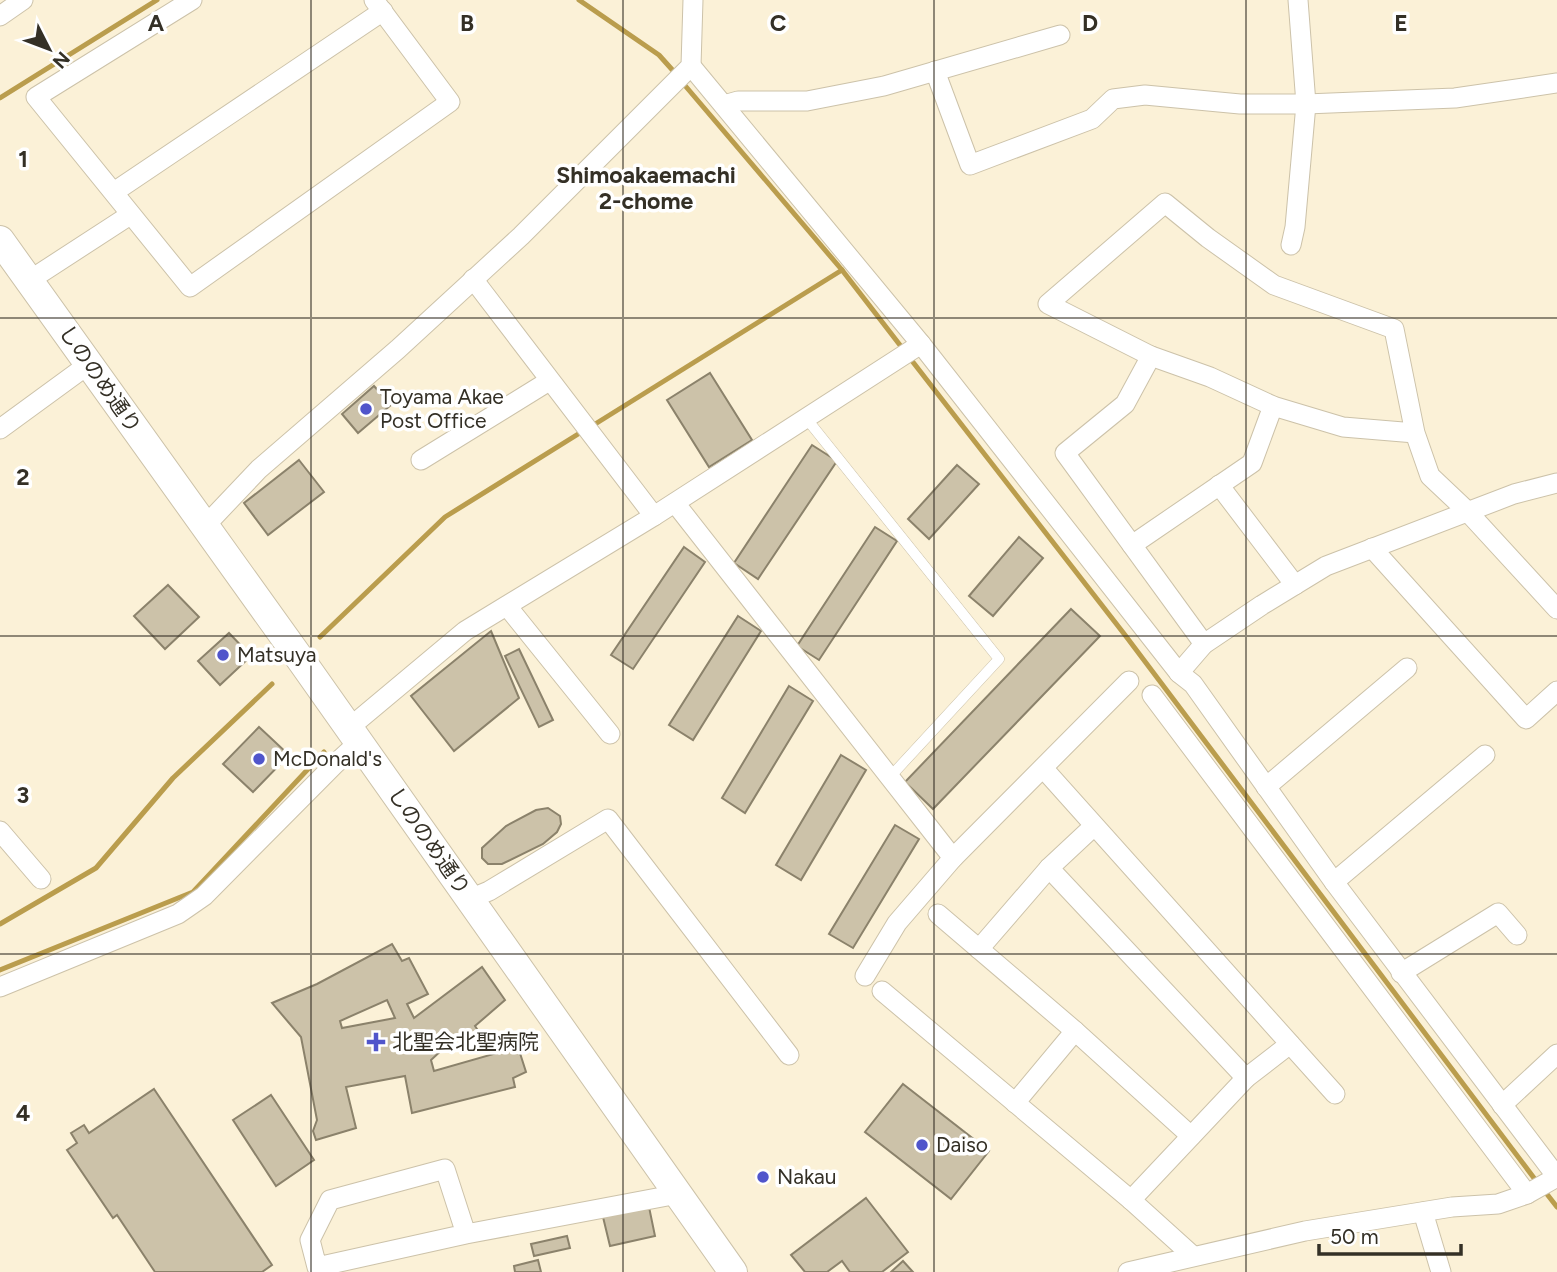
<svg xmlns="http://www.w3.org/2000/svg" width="1557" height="1272" font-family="Figtree,'Noto Sans JP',sans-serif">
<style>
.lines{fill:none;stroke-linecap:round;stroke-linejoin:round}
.stream{stroke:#ba9d4d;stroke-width:5}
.building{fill:#ccc2a9;stroke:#8b826b;stroke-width:2;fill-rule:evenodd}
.lane-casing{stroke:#ccc2a9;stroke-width:11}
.street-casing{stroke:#ccc2a9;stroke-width:21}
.secondary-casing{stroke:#ccc2a9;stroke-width:30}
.lane{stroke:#fff;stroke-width:10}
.street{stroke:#fff;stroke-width:19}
.secondary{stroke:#fff;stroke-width:28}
.grid{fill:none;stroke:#343026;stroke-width:2;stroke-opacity:0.55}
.poi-dot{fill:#5055cb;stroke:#fff;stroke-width:2.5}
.labels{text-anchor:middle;stroke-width:7;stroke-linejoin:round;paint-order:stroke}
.street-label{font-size:21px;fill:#343026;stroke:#fff}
.poi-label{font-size:21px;fill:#343026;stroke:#fff;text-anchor:start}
.neighbourhood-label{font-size:23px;font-weight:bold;fill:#343026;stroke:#fff}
.grid-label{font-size:23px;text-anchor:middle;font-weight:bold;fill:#343026;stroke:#fff;stroke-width:7;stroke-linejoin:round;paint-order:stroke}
</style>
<rect width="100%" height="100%" fill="#fbf1d7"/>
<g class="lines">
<g class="stream">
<polyline points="579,0 659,55 676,74"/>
<polyline points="682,82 842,270 903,349"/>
<polyline points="0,98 157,0"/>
<polyline points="909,357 1125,635 1537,1182"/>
<polyline points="592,426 842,270"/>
<polyline points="320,637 445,517 583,431"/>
<polyline points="0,924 96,868 173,778 272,684"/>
<polyline points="0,970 193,892 324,752"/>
<polyline points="1543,1189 1557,1207"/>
</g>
</g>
<g class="building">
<polygon points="710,373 752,440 709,467 667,400"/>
<polygon points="374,386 391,405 358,433 342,414"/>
<polygon points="812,445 837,461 758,579 734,563"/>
<polygon points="299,460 324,492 268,535 244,503"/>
<polygon points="957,465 979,484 929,539 908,519"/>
<polygon points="875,527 897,541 819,660 797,646"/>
<polygon points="1019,537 1043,558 993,616 969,596"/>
<polygon points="684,547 705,562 633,669 611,655"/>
<polygon points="168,585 199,617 165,649 134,616"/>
<polygon points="1071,609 1100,636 933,809 905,782"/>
<polygon points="738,616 761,631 693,740 669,725"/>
<polygon points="491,631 519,698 454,751 411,696"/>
<polygon points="229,633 251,656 220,685 198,661"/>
<polygon points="519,649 553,720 539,727 505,656"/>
<polygon points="789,686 813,701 745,813 722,798"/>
<polygon points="259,727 289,755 253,792 223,764"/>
<polygon points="841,755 866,770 801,880 776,865"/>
<polygon points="548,808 560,816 561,824 557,832 543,844 502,864 488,864 482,858 482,848 506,826 536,810"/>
<polygon points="895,825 919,839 853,948 829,934"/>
<path d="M392 944 402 961 409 958 428 994 407 1004 414 1018 482 967 505 1000 475 1026 481 1035 466 1047 457 1036 431 1060 434 1071 518 1047 526 1072 513 1078 515 1087 412 1113 405 1076 346 1087 356 1128 316 1140 313 1131 317 1120 301 1037 272 1003 317 984ZM387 1000 395 1018 342 1028 340 1021Z"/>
<polygon points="903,1084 989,1151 951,1199 865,1132"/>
<polygon points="154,1089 272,1265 262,1272 155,1272 117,1215 113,1218 67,1150 77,1143 71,1133 84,1125 89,1133"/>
<polygon points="271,1095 314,1160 276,1186 233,1120"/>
<polygon points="866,1198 908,1252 882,1272 850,1272 842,1261 827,1272 805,1272 791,1255"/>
<polygon points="649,1207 655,1236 610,1246 603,1217"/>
<polygon points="567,1236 570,1248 534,1256 531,1244"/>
<polygon points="538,1260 541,1272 515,1272 514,1266"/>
<polygon points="903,1261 913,1272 891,1272"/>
</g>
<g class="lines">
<g class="lane-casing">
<polyline id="lane" points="806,418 999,659 890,777"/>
</g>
<g class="street-casing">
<g id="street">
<polyline points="192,0 36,97 190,287 450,102 374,0"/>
<polyline points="0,16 23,0"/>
<polyline points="691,66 921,344 1179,673"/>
<polyline points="935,71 970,165 1092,119 1113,99 1145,95 1240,104 1306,104 1455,98 1557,83"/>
<polyline points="724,105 738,101 807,101 884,86 1060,35"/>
<polyline points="114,192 383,11"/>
<polyline points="1291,245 1295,227 1306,104 1298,0"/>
<polyline points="473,279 654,516"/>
<polyline points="30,280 130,215"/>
<polyline points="1151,356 1125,404 1065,453 1204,644"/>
<polyline points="0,429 89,364"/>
<polyline points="1415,433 1343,427 1273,406 1210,377 1151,356 1048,304 1165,203 1208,238 1274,285 1394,329 1415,433 1430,476 1467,511 1557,609"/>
<polyline points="421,460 549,381"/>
<polyline points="1219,485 1295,585"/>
<polyline points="675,503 953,858"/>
<polyline points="204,527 259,469 398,349 521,236 691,66 693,0"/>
<polyline points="1132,545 1252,463 1273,406"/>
<polyline points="1372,548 1526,719 1557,691"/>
<polyline points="507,606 610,734"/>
<polyline points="1152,695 1527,1194"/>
<polyline points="349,728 465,631 654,516 921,344"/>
<polyline points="1043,768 1335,1094"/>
<polyline points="1266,787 1407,668"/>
<polyline points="0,831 41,879"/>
<polyline points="1049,868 1246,1078"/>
<polyline points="1334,882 1485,755"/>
<polyline points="470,899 489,891 608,819 789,1055"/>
<polyline points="938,914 1075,1031 1191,1136"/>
<polyline points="979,949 1049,868 1094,826"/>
<polyline points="1401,973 1498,913 1517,935"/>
<polyline points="865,976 897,923 953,858 1129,681"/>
<polyline points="0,987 178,914 204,896 334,765 359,742"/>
<polyline points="882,991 1131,1200 1193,1256"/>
<polyline points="1015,1103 1075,1031"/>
<polyline points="1502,1105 1557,1054"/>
<polyline points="1131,1200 1246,1078 1290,1044"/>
<polyline points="1423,1212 1441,1272"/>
<polyline points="466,1234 317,1267 310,1240 330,1200 445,1169 466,1234 678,1194"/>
<polyline points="1128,1272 1305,1231 1452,1207 1498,1204 1527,1194 1557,1177 1334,882 1193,684 1179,673 1204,644 1262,605 1326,566 1514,494 1557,483"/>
</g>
</g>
<g class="secondary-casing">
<polyline id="secondary" points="0,240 303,663 733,1272"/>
</g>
<use href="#lane" class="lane"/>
<use href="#street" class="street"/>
<use href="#secondary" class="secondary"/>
</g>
<path class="grid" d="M311 0V1272M623 0V1272M934 0V1272M1246 0V1272M0 318H1557M0 636H1557M0 954H1557"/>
<g class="poi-dot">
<circle cx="366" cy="409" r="7"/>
<circle cx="223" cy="655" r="7"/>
<circle cx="259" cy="759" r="7"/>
<path d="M372.5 1031.5h7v7h7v7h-7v7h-7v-7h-7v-7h7z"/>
<circle cx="922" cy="1145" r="7"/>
<circle cx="763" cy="1177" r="7"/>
</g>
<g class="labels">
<g class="street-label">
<text transform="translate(100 379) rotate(55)" y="7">しののめ通り</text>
<text transform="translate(429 841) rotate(55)" y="7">しののめ通り</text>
</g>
<g class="poi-label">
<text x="380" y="404">Toyama Akae<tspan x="380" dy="24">Post Office</tspan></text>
<text x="237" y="662">Matsuya</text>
<text x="273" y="766">McDonald's</text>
<text x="392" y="1049">北聖会北聖病院</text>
<text x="936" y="1152">Daiso</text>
<text x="777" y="1184">Nakau</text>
</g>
<g class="neighbourhood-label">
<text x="646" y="183">Shimoakaemachi<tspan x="646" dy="26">2-chome</tspan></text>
</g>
</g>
<g class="grid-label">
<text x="156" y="31">A</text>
<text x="467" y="31">B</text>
<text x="778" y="31">C</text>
<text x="1090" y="31">D</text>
<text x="1401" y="31">E</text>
<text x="23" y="167">1</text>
<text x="23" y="485">2</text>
<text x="23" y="803">3</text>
<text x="23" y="1121">4</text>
</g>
<g transform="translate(49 49) rotate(132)" stroke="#ffffff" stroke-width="5" paint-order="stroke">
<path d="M0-5L12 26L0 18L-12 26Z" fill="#343026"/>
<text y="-10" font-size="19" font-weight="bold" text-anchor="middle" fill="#343026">N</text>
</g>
<path d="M1319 1244v10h142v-10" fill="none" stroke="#343026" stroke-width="3.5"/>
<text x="1330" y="1244" font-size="21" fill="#343026" stroke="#ffffff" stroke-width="5" paint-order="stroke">50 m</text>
</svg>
